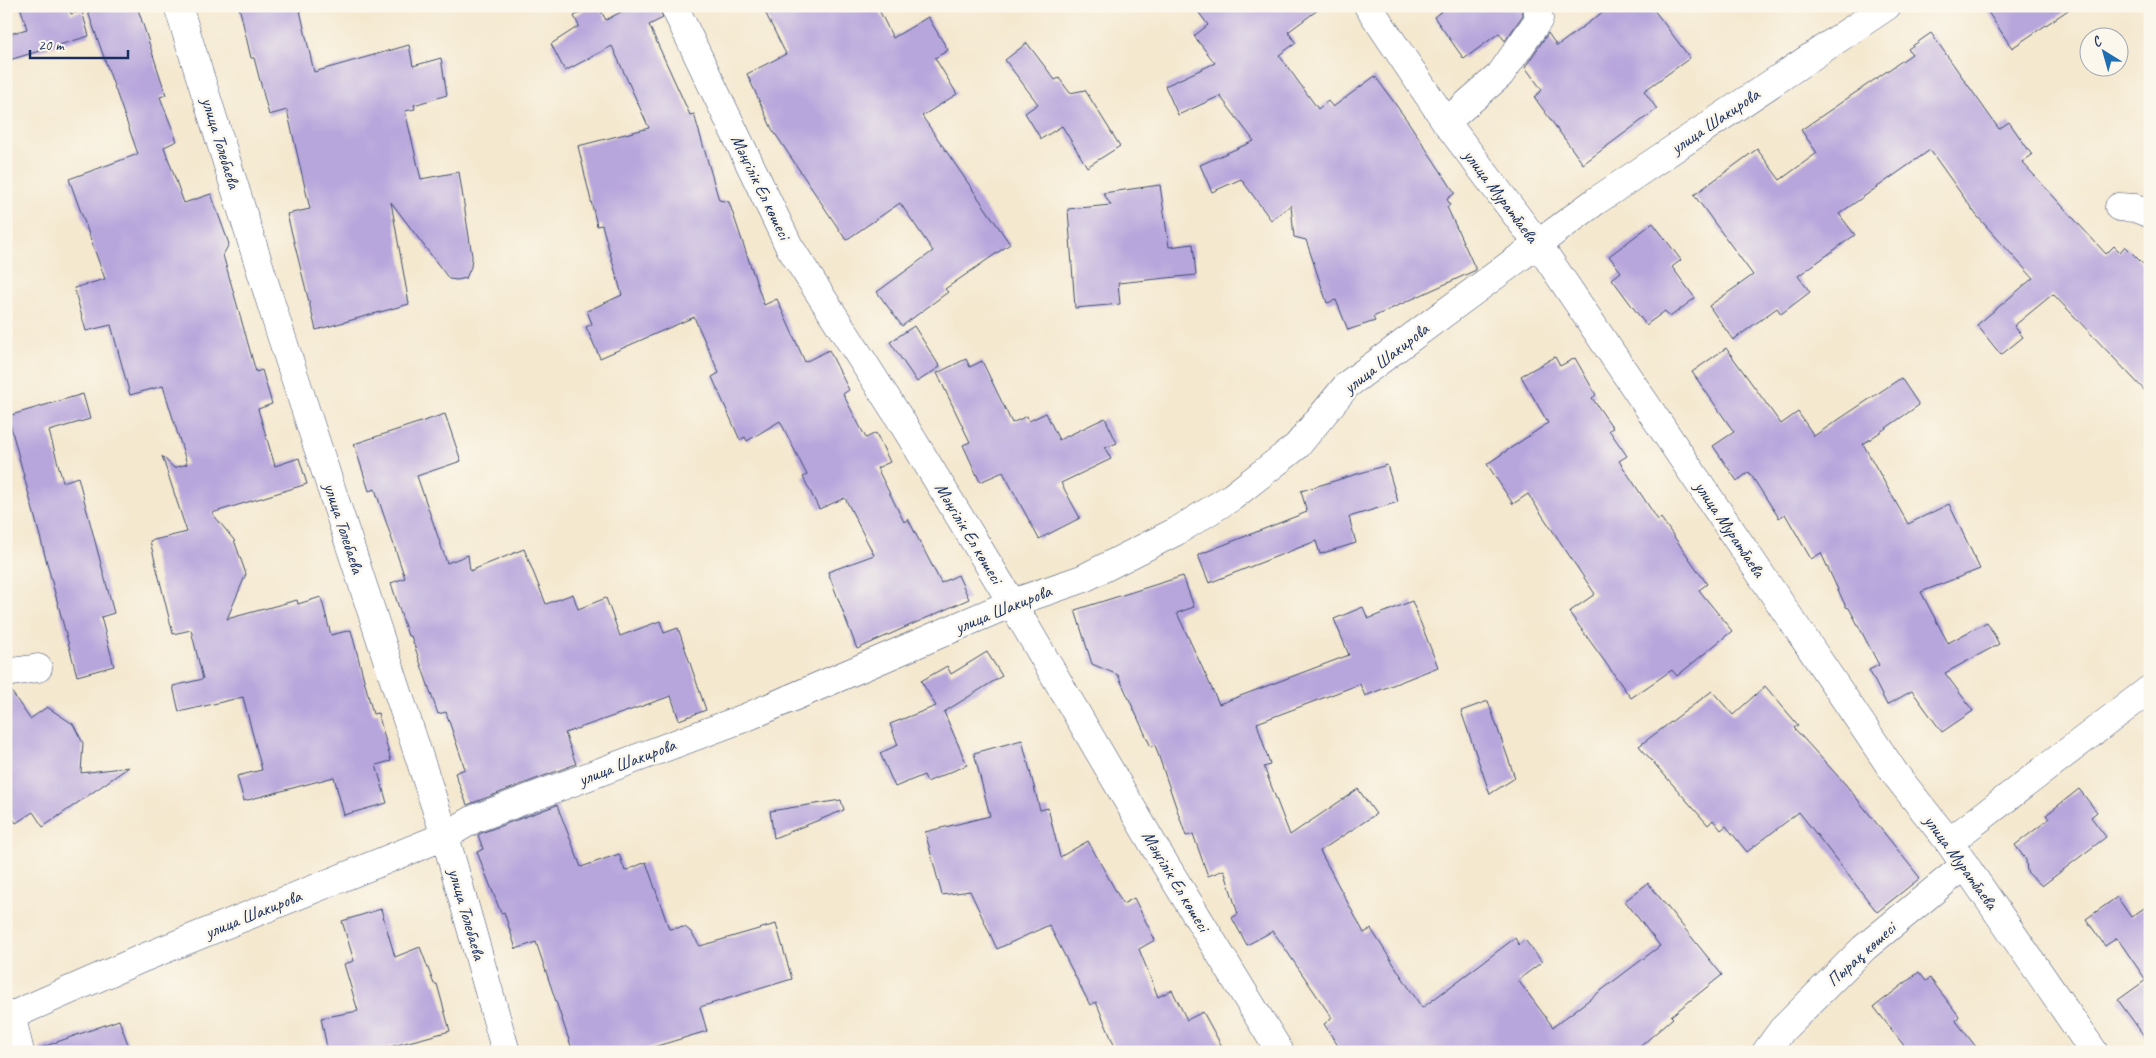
<svg xmlns="http://www.w3.org/2000/svg" width="2156" height="1058" font-family="Caveat,sans-serif">
<style>
.building{fill:#b7a6dc}
.lines{fill:none;stroke-linecap:round;stroke-linejoin:round}
.minor-casing{stroke:#3c4b6f;stroke-width:29}
.minor{stroke:#fff;stroke-width:28}
.labels{text-anchor:middle;stroke-width:5;stroke-linejoin:round;paint-order:stroke}
.street-label{font-size:18px;fill:#1b2f5e;stroke:#fbf7ec}
</style>
<rect width="100%" height="100%" fill="#fbf7ec"/>
<filter id="ink" filterUnits="userSpaceOnUse"><feTurbulence type="fractalNoise" baseFrequency=".02" numOctaves="2"/><feDisplacementMap in="SourceGraphic" scale="10" xChannelSelector="R" yChannelSelector="G"/><feConvolveMatrix kernelMatrix="1 2 1 2 8 2 1 2 1" color-interpolation-filters="sRGB"/></filter>
<filter id="wash" filterUnits="userSpaceOnUse"><feTurbulence type="fractalNoise" baseFrequency=".0096" numOctaves="4" result="noise"/><feDisplacementMap in="SourceGraphic" scale="20" xChannelSelector="R" yChannelSelector="G"/><feGaussianBlur stdDeviation="1.12" result="paint"/><feColorMatrix in="noise" values="0 0 0 0 0 0 0 0 0 0 0 0 0 0 0 0 0 1.4 0 .05"/><feComposite in="paint" operator="in"/></filter>
<g filter="url(#wash)">
<rect width="100%" height="100%" fill="#f4e8cf"/>
<g id="blocks">
<g class="building">
<polygon points="20,6 68,6 71,14 82,11 89,36 6,61 6,35 27,29"/>
<polygon points="106,6 137,6 166,95 160,97 177,141 164,147 184,203 211,194 229,244 223,255 256,372 262,370 272,404 258,409 275,466 299,458 307,484 212,513 234,540 246,574 227,619 297,600 298,604 321,597 331,635 351,630 373,714 378,713 391,761 376,765 387,803 344,815 334,777 244,801 237,776 262,770 243,697 179,712 173,686 203,679 191,630 173,634 150,541 187,532 162,456 174,468 187,464 163,386 130,395 111,325 86,331 74,288 105,279 69,179 138,154 88,12"/>
<polygon points="239,6 299,6 314,72 409,45 413,66 441,58 447,95 414,105 415,109 405,111 421,179 459,172 472,256 471,267 466,278 457,280 449,279 391,202 409,304 316,330 287,214 310,209 287,110 269,115 254,58 251,58"/>
<polygon points="593,6 598,6 606,20 632,6 659,6 663,18 649,25 690,115 694,114 719,200 729,202 764,305 777,299 805,362 829,350 849,390 843,394 866,438 876,433 890,462 877,468 904,522 908,519 941,583 958,575 969,599 857,649 828,572 874,555 845,498 819,509 803,477 807,475 780,421 747,441 745,437 740,440 712,377 719,373 694,317 600,358 586,327 592,324 587,311 622,295 602,225 597,226 578,146 649,128 612,46 565,71 551,44 579,26 574,16"/>
<polygon points="762,6 877,6 893,38 928,17 948,50 935,58 957,94 922,116 1010,244 945,289 948,292 902,326 877,292 933,251 900,203 846,240 772,129 747,74 786,54"/>
<polygon points="1194,6 1323,6 1288,32 1296,43 1279,55 1318,109 1328,101 1333,107 1375,76 1409,123 1455,193 1447,199 1450,205 1447,207 1476,270 1373,317 1375,321 1348,330 1336,300 1327,303 1306,240 1294,237 1291,205 1271,220 1241,179 1212,192 1200,165 1254,141 1220,96 1178,115 1165,86 1215,63 1194,36 1208,25"/>
<polygon points="1448,6 1522,6 1523,15 1505,41 1499,33 1464,59 1434,17"/>
<polygon points="1611,6 1651,6 1690,58 1644,91 1657,109 1583,164 1534,97 1542,90 1525,67 1548,33 1557,46"/>
<polygon points="1984,6 2074,6 2012,48"/>
<polygon points="1931,33 1999,129 2009,122 2032,155 2022,162 2106,254 2114,246 2120,252 2125,246 2150,271 2150,396 2053,294 2014,326 2023,337 2001,355 1977,325 2033,278 1977,216 1930,150 1839,214 1855,235 1798,276 1810,292 1781,314 1777,308 1733,340 1709,306 1753,275 1694,195 1757,149 1780,180 1817,153 1801,130 1912,54 1908,49"/>
<polygon points="1027,43 1055,80 1059,78 1070,93 1085,90 1120,146 1087,167 1062,126 1041,139 1025,113 1038,104 1005,60"/>
<polygon points="1160,185 1169,247 1193,244 1196,275 1118,283 1120,304 1075,308 1068,209 1111,205 1103,193"/>
<polygon points="1653,223 1681,260 1672,267 1695,298 1670,317 1665,311 1646,325 1612,279 1621,272 1609,256"/>
<polygon points="914,326 940,367 917,382 890,342"/>
<polygon points="1726,348 1781,424 1798,412 1814,436 1901,378 1919,405 1863,444 1908,524 1949,504 1980,569 1921,592 1948,643 1987,622 1999,644 1945,673 1973,711 1942,732 1912,691 1887,705 1869,670 1879,665 1849,608 1846,607 1821,553 1811,559 1785,514 1779,518 1749,472 1737,481 1713,446 1734,432 1692,372"/>
<polygon points="1555,357 1560,366 1575,358 1596,395 1592,398 1613,428 1609,430 1627,456 1619,461 1658,520 1661,518 1707,584 1699,590 1732,631 1677,676 1672,670 1631,698 1569,612 1595,594 1528,494 1513,504 1487,464 1548,423 1521,376"/>
<polygon points="966,359 970,367 982,361 1012,423 1027,416 1029,421 1046,413 1059,440 1105,418 1117,443 1105,448 1111,459 1061,483 1080,518 1039,539 1003,472 980,482 963,445 970,442 937,373"/>
<polygon points="83,394 90,419 49,431 63,482 78,477 114,613 101,617 114,666 77,676 8,416"/>
<polygon points="445,414 461,461 417,476 447,563 468,555 470,571 524,549 546,604 573,594 578,609 606,598 620,636 660,621 664,633 678,628 706,710 679,720 671,696 565,733 576,764 467,805 455,773 465,769 446,712 438,714 411,636 408,636 391,583 405,578 375,489 369,491 354,444"/>
<polygon points="1387,465 1398,502 1349,517 1356,543 1320,554 1316,541 1209,583 1198,555 1307,512 1301,491"/>
<polygon points="1183,576 1194,607 1177,613 1219,704 1349,655 1334,619 1363,607 1368,619 1412,601 1438,667 1365,696 1360,684 1257,723 1270,765 1264,767 1290,835 1358,789 1376,814 1320,851 1364,933 1371,929 1422,1008 1515,938 1519,945 1525,940 1542,962 1518,980 1553,1027 1660,946 1625,901 1648,883 1722,975 1671,1016 1673,1018 1634,1052 1342,1052 1324,1024 1332,1018 1273,931 1247,945 1232,918 1238,914 1224,870 1208,876 1193,834 1186,836 1155,745 1151,747 1118,675 1092,664 1075,610"/>
<polygon points="987,652 1002,676 944,712 967,765 927,782 924,775 895,787 880,753 898,745 890,724 936,706 921,681 947,666 951,674"/>
<polygon points="1765,686 1798,725 1794,728 1846,785 1920,878 1877,912 1799,812 1747,852 1726,826 1721,830 1713,820 1708,825 1639,746 1712,691 1733,715"/>
<polygon points="6,688 9,688 30,719 47,707 73,724 83,743 81,773 129,767 43,827 33,812 16,823 6,809"/>
<polygon points="1488,701 1515,778 1490,794 1461,711"/>
<polygon points="1022,740 1040,810 1048,808 1060,857 1088,841 1123,904 1134,898 1155,940 1139,949 1158,997 1172,990 1187,1020 1203,1012 1225,1052 1117,1052 1096,1002 1090,1005 1049,925 997,949 970,891 942,895 925,832 990,816 974,753"/>
<polygon points="2079,789 2097,812 2091,817 2106,837 2042,886 2027,872 2026,860 2015,845 2049,819 2046,815"/>
<polygon points="841,800 844,810 774,838 770,811"/>
<polygon points="557,805 581,867 619,854 625,871 646,862 669,929 685,927 691,932 700,946 776,924 792,979 700,1007 707,1031 637,1052 573,1052 536,942 516,949 504,912 501,913 477,852 483,849 478,835 481,833"/>
<polygon points="2117,897 2131,917 2150,904 2150,1044 2118,1000 2146,980 2117,938 2105,946 2086,919"/>
<polygon points="381,909 395,957 420,947 434,984 437,984 450,1031 371,1052 328,1052 321,1018 358,1011 344,964 354,961 342,921"/>
<polygon points="1919,972 1926,981 1930,978 1959,1016 1956,1021 1980,1052 1909,1052 1874,1007"/>
<polygon points="119,1020 131,1052 41,1052 40,1048"/>
</g>
</g>
</g>
<g filter="url(#ink)">
<use href="#blocks" fill-opacity="0" stroke="#3c4b6f" stroke-width="1"/>
<g class="lines">
<g class="minor-casing">
<g id="minor">
<polyline points="178,6 279,329 445,836 506,1052"/>
<polyline points="674,6 789,246 900,419 1012,603 1157,851 1280,1052"/>
<polyline points="1368,6 1446,122 1538,244 1896,775 1949,842 2094,1052"/>
<polyline points="1446,122 1500,75 1539,19 1537,6"/>
<polyline points="2119,207 2135,208 2150,214"/>
<polyline points="6,673 38,668"/>
<polyline points="1949,842 2150,689"/>
<polyline points="11,1014 20,1052"/>
<polyline points="6,1018 143,958 445,836 474,819 747,717 1012,603 1082,579 1177,531 1232,497 1297,446 1347,385 1596,201 1887,6"/>
<polyline points="1766,1052 1782,1030 1864,948 1965,865"/>
</g>
</g>
<use href="#minor" class="minor"/>
</g>
</g>
<g class="labels">
<g class="street-label">
<text transform="translate(1715 121) rotate(-34)" y="6">улица Шакирова</text>
<text transform="translate(221 143) rotate(73)" y="6">улица Толебаева</text>
<text transform="translate(761 187) rotate(64)" y="6">Мәңгілік Ел көшесі</text>
<text transform="translate(1501 196) rotate(53)" y="6">улица Муратбаева</text>
<text transform="translate(1386 358) rotate(-38)" y="6">улица Шакирова</text>
<text transform="translate(344 528) rotate(72)" y="6">улица Толебаева</text>
<text transform="translate(1730 529) rotate(56)" y="6">улица Муратбаева</text>
<text transform="translate(969 533) rotate(59)" y="6">Мәңгілік Ел көшесі</text>
<text transform="translate(1003 609) rotate(-22)" y="6">улица Шакирова</text>
<text transform="translate(627 762) rotate(-21)" y="6">улица Шакирова</text>
<text transform="translate(1961 862) rotate(54)" y="6">улица Муратбаева</text>
<text transform="translate(1176 881) rotate(59)" y="6">Мәңгілік Ел көшесі</text>
<text transform="translate(253 914) rotate(-22)" y="6">улица Шакирова</text>
<text transform="translate(467 914) rotate(74)" y="6">улица Толебаева</text>
<text transform="translate(1861 954) rotate(-42)" y="6">Пырақ көшесі</text>
</g>
</g>
<rect width="2156" height="1058" fill="none" stroke="#fbf7ec" stroke-width="25"/>
<g transform="translate(2104 52) rotate(323)"><circle r="24" fill="#fbf7ec" stroke="#a1a7b3"/>
<path d="M0-4L9 19L0 12L-9 19Z" fill="#1f6fb2"/>
<text y="-8" font-size="14" font-weight="bold" text-anchor="middle" fill="#1b2f5e">С</text>
</g>
<path d="M30 50v8h98v-8" fill="none" stroke="#1b2f5e" stroke-width="2.5"/>
<text x="38" y="50" font-size="15" fill="#1b2f5e" stroke="#fbf7ec" stroke-width="4" paint-order="stroke">20 m</text>
</svg>
